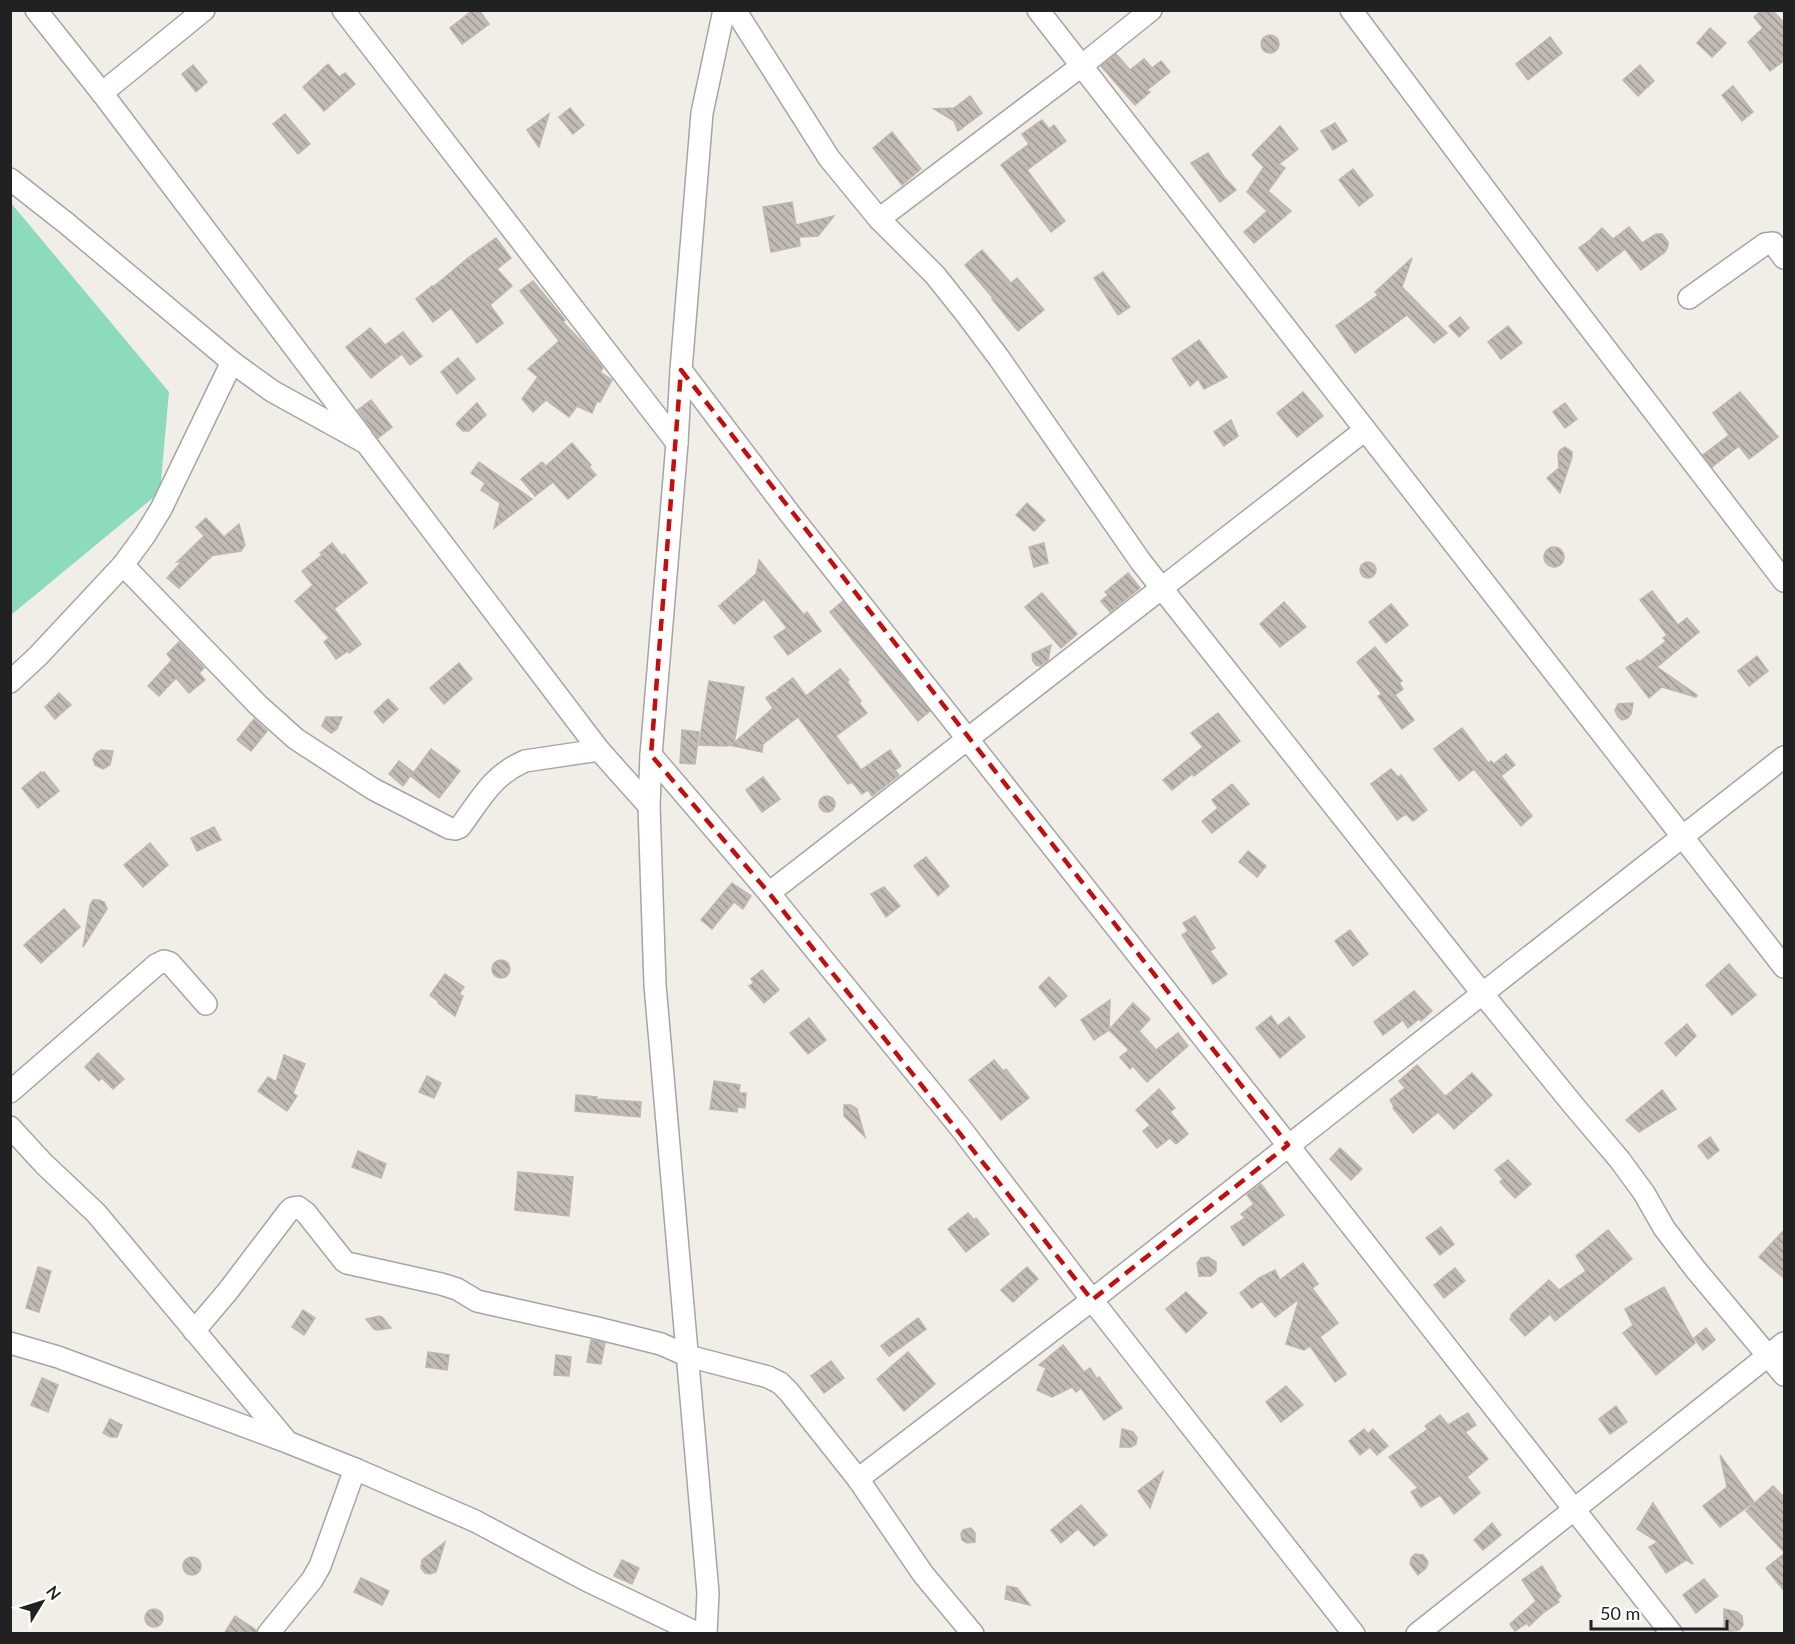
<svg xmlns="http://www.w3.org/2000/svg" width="1795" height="1644" font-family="Lato,sans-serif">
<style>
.pitch{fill:#8bdbbc}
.building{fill:url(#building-back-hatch);stroke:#c2b5ab;stroke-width:1.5}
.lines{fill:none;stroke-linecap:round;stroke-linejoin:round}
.minor-casing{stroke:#a5a5a5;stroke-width:24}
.minor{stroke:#fff;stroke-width:21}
.marked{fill:none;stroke:#c70c0b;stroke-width:4.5;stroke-dasharray:12 8;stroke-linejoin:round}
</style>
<defs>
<pattern id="building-back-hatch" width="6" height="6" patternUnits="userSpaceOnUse" patternTransform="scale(1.5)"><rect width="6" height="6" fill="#c1bab5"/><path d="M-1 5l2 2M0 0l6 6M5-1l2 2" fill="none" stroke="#9c9793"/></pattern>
</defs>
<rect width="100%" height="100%" fill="#f1eee8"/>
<polygon class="pitch" points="11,203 169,392 160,492 11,615"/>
<g class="building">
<polygon points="473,10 479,10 489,24 462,44 450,28"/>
<polygon points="1762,10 1772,10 1785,24 1785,60 1770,71 1748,42 1763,28 1754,17"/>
<polygon points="1710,28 1726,43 1712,57 1697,43"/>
<circle cx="1270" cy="44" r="9"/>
<polygon points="1550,37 1562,53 1528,80 1516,64"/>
<polygon points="1116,54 1130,70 1144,59 1152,68 1161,61 1170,72 1147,90 1150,92 1135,105 1101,66"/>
<polygon points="328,64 339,77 345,73 355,84 324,111 303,87"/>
<polygon points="193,65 207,82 196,92 182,74"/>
<polygon points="1640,65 1654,81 1638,96 1623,80"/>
<polygon points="1733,86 1753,112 1742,121 1722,95"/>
<polygon points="970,96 982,113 958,131 954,121 934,109 954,108"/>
<polygon points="570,108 584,125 573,134 559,117"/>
<polygon points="285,114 310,144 298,154 273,124"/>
<polygon points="549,114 539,147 527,130"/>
<polygon points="1042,120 1049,129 1054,125 1066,141 1027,170 1065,221 1051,232 1001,165 1029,144 1022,134"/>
<polygon points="1335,123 1347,141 1333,150 1321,131"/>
<polygon points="1280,126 1298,149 1279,164 1285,168 1268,191 1291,211 1254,243 1244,232 1267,211 1247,192 1264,167 1252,155"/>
<polygon points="892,132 921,169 902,185 873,148"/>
<polygon points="1208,153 1224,177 1236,190 1220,202 1191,163"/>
<polygon points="1353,169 1373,195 1359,206 1339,180"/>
<polygon points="792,202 796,225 834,216 818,236 799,237 800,246 771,252 763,207"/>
<polygon points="1629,227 1642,243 1656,234 1662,234 1668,242 1668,246 1665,252 1641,270 1625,249 1597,271 1579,248 1590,240 1602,228 1613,239"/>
<polygon points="496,238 511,258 497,269 512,286 490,305 503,323 477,343 451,308 433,322 416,299 432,286 433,287 468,258"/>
<polygon points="982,250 1011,283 1017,278 1044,310 1018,331 992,299 993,298 965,265"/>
<polygon points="1412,258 1402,287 1447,333 1434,343 1407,315 1355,353 1336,326 1378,295 1375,292"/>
<polygon points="1103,272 1130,307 1118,315 1094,278"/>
<polygon points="533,281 565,320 563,322 583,343 603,368 600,372 612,380 600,402 597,401 592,413 577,406 569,417 546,400 533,412 522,399 538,377 528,369 559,341 520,291"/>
<polygon points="1460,317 1469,328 1459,337 1449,326"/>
<polygon points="1508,326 1522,343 1501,359 1488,342"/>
<polygon points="370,328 385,345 403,332 422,356 410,365 402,354 371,378 346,347"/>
<polygon points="1199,340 1227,377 1204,389 1198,379 1190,386 1172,359"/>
<polygon points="458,358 475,379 457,394 441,372"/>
<polygon points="1303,392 1323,416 1297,437 1277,413"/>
<polygon points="1740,392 1778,437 1749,459 1739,446 1712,467 1703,455 1729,435 1713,413"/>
<polygon points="371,400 392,427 378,438 358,410"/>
<polygon points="477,403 486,415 469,431 463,431 456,424"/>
<polygon points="1565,403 1577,419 1565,428 1553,412"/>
<polygon points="1231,420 1238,436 1224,446 1214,432"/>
<polygon points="572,443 591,465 589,467 596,475 568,499 553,482 535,496 521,479 542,462 546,466"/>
<polygon points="1565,447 1572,452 1572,457 1560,493 1547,478 1559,468 1558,454 1560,450"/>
<polygon points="479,462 532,499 494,528 500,503 481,490 485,483 471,473"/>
<polygon points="1027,503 1045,520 1034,531 1016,515"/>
<polygon points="206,518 224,537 239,524 245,545 241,551 209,556 211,557 179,588 167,578 182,561 177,562 204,536 196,527"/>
<polygon points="332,543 342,556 344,554 367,583 334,609 361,644 349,653 348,651 336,659 324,642 329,638 295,601 313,585 302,571 322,555 320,553"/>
<polygon points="1044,543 1048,563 1034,567 1029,547"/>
<circle cx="1554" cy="557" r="10"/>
<polygon points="759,560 804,615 807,612 821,631 788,655 774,637 787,628 764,599 734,624 719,606 756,574"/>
<circle cx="1368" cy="570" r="8"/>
<polygon points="1128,573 1140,588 1110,612 1101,601 1108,595 1105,592"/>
<polygon points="1652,591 1678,625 1687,618 1699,632 1657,667 1697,695 1696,697 1662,687 1649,698 1626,668 1638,660 1639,662 1666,641 1663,638 1667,635 1640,600"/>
<polygon points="1042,593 1077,634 1061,648 1025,607"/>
<polygon points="843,601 930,711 918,721 830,612"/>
<polygon points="1284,602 1306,627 1280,647 1260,624"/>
<polygon points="1391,604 1408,625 1386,643 1369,622"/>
<polygon points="179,642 204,668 199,673 205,680 189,693 176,678 159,696 148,686 172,660 167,654"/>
<polygon points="1051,645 1048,660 1040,666 1036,665 1033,661 1032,654"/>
<polygon points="1375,647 1402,681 1399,683 1403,689 1395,695 1414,720 1402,729 1378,696 1382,694 1357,662"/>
<polygon points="1757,656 1768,671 1749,686 1738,671"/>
<polygon points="459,663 472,679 444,704 430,688"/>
<polygon points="840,669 849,680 847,682 861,701 859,703 867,713 836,736 861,770 890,750 901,766 895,770 899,775 872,796 868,790 862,794 852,782 848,784 798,717 763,744 762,752 729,745 727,746 699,745 709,681 744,687 734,743 773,708 766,698 774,692 780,693 777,690 793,678 806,696"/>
<polygon points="59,693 71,705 55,719 45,707"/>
<polygon points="388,699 398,709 383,723 374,712"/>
<polygon points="1633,703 1631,714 1628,718 1622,720 1618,717 1615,710 1618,704"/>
<polygon points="1218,713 1240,741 1194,776 1192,774 1172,790 1163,780 1203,747 1191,733"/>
<polygon points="326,717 342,717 337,729 331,733 322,726"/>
<polygon points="254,719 267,731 251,751 237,740"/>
<polygon points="1462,728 1488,763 1491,761 1494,764 1506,754 1515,765 1501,776 1532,816 1521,826 1474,769 1459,781 1434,749"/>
<polygon points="682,730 699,732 695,764 680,763"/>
<polygon points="431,749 460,771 439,798 411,776"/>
<polygon points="101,750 113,751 110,765 103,769 95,765 93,759 96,753"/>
<polygon points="399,761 413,772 403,786 389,774"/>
<polygon points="1391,769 1398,777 1401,775 1427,810 1413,821 1406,814 1397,820 1371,784"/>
<polygon points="41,772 42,773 44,772 59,791 38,808 22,788"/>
<polygon points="763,777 780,799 762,812 746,790"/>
<polygon points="1232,784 1249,804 1212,833 1202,821 1218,808 1212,800"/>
<circle cx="827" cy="804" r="8"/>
<polygon points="214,827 221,840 197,851 191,838"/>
<polygon points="150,843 168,865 143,887 124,865"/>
<polygon points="1248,851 1266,866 1257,877 1239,862"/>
<polygon points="926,857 949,886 938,896 914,866"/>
<polygon points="732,883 751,896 743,909 734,902 712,929 701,920"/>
<polygon points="884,887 900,906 886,917 871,894"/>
<polygon points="93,900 99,900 104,902 107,909 83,947 90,905"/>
<polygon points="64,909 80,927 41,963 24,945"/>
<polygon points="1195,916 1215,948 1210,951 1227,974 1213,984 1182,935 1188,931 1183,923"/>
<polygon points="1350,930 1368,954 1353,966 1335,941"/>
<circle cx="501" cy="969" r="9"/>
<polygon points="1729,964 1756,995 1732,1015 1706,985"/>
<polygon points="762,970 779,990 764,1003 749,986 754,983 751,979"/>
<polygon points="445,974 464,987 459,994 463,996 455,1016 438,1003 439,1002 430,995"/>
<polygon points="1049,977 1067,996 1055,1007 1039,987"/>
<polygon points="1414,991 1432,1011 1421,1021 1419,1019 1408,1028 1403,1020 1383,1035 1374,1022"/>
<polygon points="1110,1000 1109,1030 1094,1040 1081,1020"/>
<polygon points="1133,1003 1150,1019 1139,1031 1156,1050 1178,1033 1188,1046 1147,1082 1133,1066 1130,1069 1120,1057 1129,1050 1109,1030"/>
<polygon points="1271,1016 1278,1026 1289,1017 1305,1037 1280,1058 1256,1028"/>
<polygon points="809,1018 826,1040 808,1054 790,1033"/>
<polygon points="1687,1024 1696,1036 1676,1056 1665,1043"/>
<polygon points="98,1053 124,1079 113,1089 102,1078 99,1081 85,1067"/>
<polygon points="284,1055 305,1064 293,1093 297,1096 287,1111 258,1091 268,1077 276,1082"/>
<polygon points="994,1060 1003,1071 1006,1069 1029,1098 1001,1120 969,1080"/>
<polygon points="1417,1065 1444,1095 1446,1096 1472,1073 1492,1095 1454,1129 1438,1112 1413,1133 1393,1108 1394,1107 1390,1100 1405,1088 1399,1081"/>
<polygon points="427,1076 441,1083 434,1098 419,1092"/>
<polygon points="714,1081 740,1085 739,1093 746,1093 745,1108 738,1107 737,1112 710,1109"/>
<polygon points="1159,1089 1175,1108 1170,1112 1188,1134 1176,1144 1170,1138 1157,1148 1143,1131 1150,1125 1136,1110"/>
<polygon points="1662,1090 1676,1109 1639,1132 1626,1120"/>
<polygon points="576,1095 597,1097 596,1099 641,1102 640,1117 575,1111"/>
<polygon points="844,1105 851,1105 857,1109 865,1137 844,1116"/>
<polygon points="1710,1137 1719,1150 1708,1159 1698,1146"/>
<polygon points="1340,1148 1362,1169 1351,1180 1330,1159"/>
<polygon points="358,1151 386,1164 381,1178 352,1167"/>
<polygon points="1508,1160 1531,1184 1515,1198 1500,1182 1503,1179 1495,1170"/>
<polygon points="518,1172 573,1177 569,1216 515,1210"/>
<polygon points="1261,1184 1284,1215 1243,1246 1231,1227 1245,1218 1241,1214 1254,1204 1247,1195"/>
<polygon points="968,1213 974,1220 976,1218 989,1234 966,1252 948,1229"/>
<polygon points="1441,1227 1454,1244 1440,1255 1426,1238"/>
<polygon points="1785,1229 1785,1279 1759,1257"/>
<polygon points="1608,1230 1632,1259 1555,1321 1550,1314 1525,1336 1510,1319 1512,1317 1511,1315 1549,1280 1559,1290 1586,1271 1576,1256"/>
<polygon points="1208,1257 1216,1262 1216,1271 1211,1276 1199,1276 1197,1263 1201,1258"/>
<polygon points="1303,1263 1318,1284 1312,1288 1338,1323 1320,1337 1346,1374 1335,1382 1310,1346 1304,1350 1286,1344 1299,1299 1275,1317 1262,1301 1252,1308 1240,1293 1259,1278 1275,1270 1280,1280"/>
<polygon points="38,1267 51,1271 39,1312 26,1308"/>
<polygon points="1027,1267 1038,1279 1013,1302 1001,1290"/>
<polygon points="1455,1268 1465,1281 1444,1298 1434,1285"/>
<polygon points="1664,1287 1695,1343 1656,1375 1623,1333 1633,1325 1625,1309"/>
<polygon points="1186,1292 1207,1313 1186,1333 1166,1309"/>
<polygon points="303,1310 315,1318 304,1335 292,1327"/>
<polygon points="380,1316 383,1318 391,1328 378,1330 374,1329 366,1319"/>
<polygon points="918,1318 926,1329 889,1356 881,1346"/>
<polygon points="1706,1328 1715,1340 1703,1350 1694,1338"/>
<polygon points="591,1340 605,1343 601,1364 587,1362"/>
<polygon points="1063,1345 1084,1372 1090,1368 1097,1379 1099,1377 1122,1408 1104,1420 1081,1388 1076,1392 1072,1387 1052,1397 1037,1390 1046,1368 1039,1365"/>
<polygon points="428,1352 449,1355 447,1370 426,1367"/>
<polygon points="908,1352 935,1384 904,1411 877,1379"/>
<polygon points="556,1355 571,1357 569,1376 554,1375"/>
<polygon points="831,1361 844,1378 824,1393 811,1376"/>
<polygon points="42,1378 58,1385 48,1412 31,1405"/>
<polygon points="1286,1386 1303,1405 1281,1422 1266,1402"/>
<polygon points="1616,1406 1627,1422 1610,1434 1599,1419"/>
<polygon points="1468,1413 1476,1425 1465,1432 1488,1459 1467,1477 1480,1493 1454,1514 1440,1495 1421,1507 1411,1492 1418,1488 1389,1457 1428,1429 1425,1426 1440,1415 1448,1425"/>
<polygon points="110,1419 122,1425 117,1437 111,1437 103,1433"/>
<polygon points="1122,1429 1133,1432 1137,1438 1136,1444 1131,1447 1120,1447"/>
<polygon points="1364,1429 1368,1434 1373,1429 1388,1446 1377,1455 1370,1447 1360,1455 1349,1441"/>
<polygon points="1720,1455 1754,1502 1720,1527 1703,1506 1727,1487"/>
<polygon points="1163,1472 1150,1508 1138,1491"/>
<polygon points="1773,1486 1785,1498 1785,1553 1746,1511"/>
<polygon points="1653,1503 1672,1532 1693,1564 1686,1560 1666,1573 1649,1547 1658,1542 1637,1529"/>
<polygon points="1081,1505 1107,1535 1106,1536 1094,1546 1078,1529 1061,1543 1051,1530"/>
<polygon points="1492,1523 1501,1535 1483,1550 1474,1540"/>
<polygon points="971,1528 975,1533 975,1542 967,1543 962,1540 961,1534 963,1530"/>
<polygon points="445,1542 436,1572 430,1574 425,1573 421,1568 422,1560"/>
<polygon points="1785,1553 1785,1592 1766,1568"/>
<polygon points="1415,1554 1423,1555 1428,1562 1426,1568 1418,1575 1410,1564 1411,1558"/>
<circle cx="192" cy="1566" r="9"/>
<polygon points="622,1560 639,1568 632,1584 614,1576"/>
<polygon points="1542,1566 1556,1588 1555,1589 1561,1596 1557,1600 1559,1602 1543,1613 1529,1626 1527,1623 1515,1631 1510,1624 1536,1601 1522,1580"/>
<polygon points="361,1578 389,1591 382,1605 354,1592"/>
<polygon points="1704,1579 1718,1596 1696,1613 1683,1595"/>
<polygon points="1007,1586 1017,1588 1030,1605 1005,1599"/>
<polygon points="1724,1609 1737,1612 1742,1616 1743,1625 1739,1630 1729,1631 1724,1626"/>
<circle cx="154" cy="1618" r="9"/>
<polygon points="235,1616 256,1630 255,1634 224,1634"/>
</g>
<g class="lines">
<g class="minor-casing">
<g id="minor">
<polyline points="36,10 102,93 362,437"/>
<polyline points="343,10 677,443"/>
<polyline points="735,10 829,158 879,219 935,275 966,314 999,358 1141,562 1482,993 1574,1106 1619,1159 1644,1193 1664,1228 1696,1270 1784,1375"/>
<polyline points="1038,10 1784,967"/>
<polyline points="1351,10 1547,272 1784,581"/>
<polyline points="102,93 204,10"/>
<polyline points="10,179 66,223 232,362 272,391 366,443 599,750 649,806"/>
<polyline points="879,219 1080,67 1151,10"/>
<polyline points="1689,298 1765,244 1773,243 1784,258"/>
<polyline points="681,370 790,514 1288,1145 1672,1634"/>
<path d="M123 565 258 705 296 739 373 789 449 828 455 829 460 827C481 799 491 776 525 761L599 750"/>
<polyline points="10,682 38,656 123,565 145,535 161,509 232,362"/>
<polyline points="651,755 769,893 959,1126 1092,1300 1354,1634"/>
<path d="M769 893C967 737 1167 585 1365 430"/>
<polyline points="10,1092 156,965 164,961 170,963 206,1004"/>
<polyline points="10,1127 44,1164 96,1213 285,1439"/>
<polyline points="194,1331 228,1291 288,1212 292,1208 298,1207 306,1213 344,1261 347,1263 441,1284 457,1289 477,1301 593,1327 661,1344 688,1356 768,1377 780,1383 789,1392 858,1479 923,1574 973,1634"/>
<polyline points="10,1343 58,1357 287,1442 355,1469 475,1521 586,1580 699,1634"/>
<polyline points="858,1479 1092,1300 1784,757"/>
<polyline points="268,1634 312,1580 320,1566 355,1469"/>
<polyline points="706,1634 708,1593 655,985 649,806 651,755 677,443 681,370 702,113 724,10"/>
<polyline points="1417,1634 1784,1343"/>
</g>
</g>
<use href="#minor" class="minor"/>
</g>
<path class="marked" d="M681 370 1288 1145 1092 1300 769 893 651 755Z"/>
<rect width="1795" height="1644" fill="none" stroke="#212121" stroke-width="24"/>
<g transform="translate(42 1602) rotate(52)" stroke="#ffffff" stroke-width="4.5" paint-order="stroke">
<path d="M0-4.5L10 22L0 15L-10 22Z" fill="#212121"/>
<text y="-9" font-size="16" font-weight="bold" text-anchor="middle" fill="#212121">N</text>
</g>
<path d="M1591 1620v9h136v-9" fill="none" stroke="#212121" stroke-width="3"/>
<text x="1600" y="1620" font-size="18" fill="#212121" stroke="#ffffff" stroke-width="4.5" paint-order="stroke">50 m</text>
</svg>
